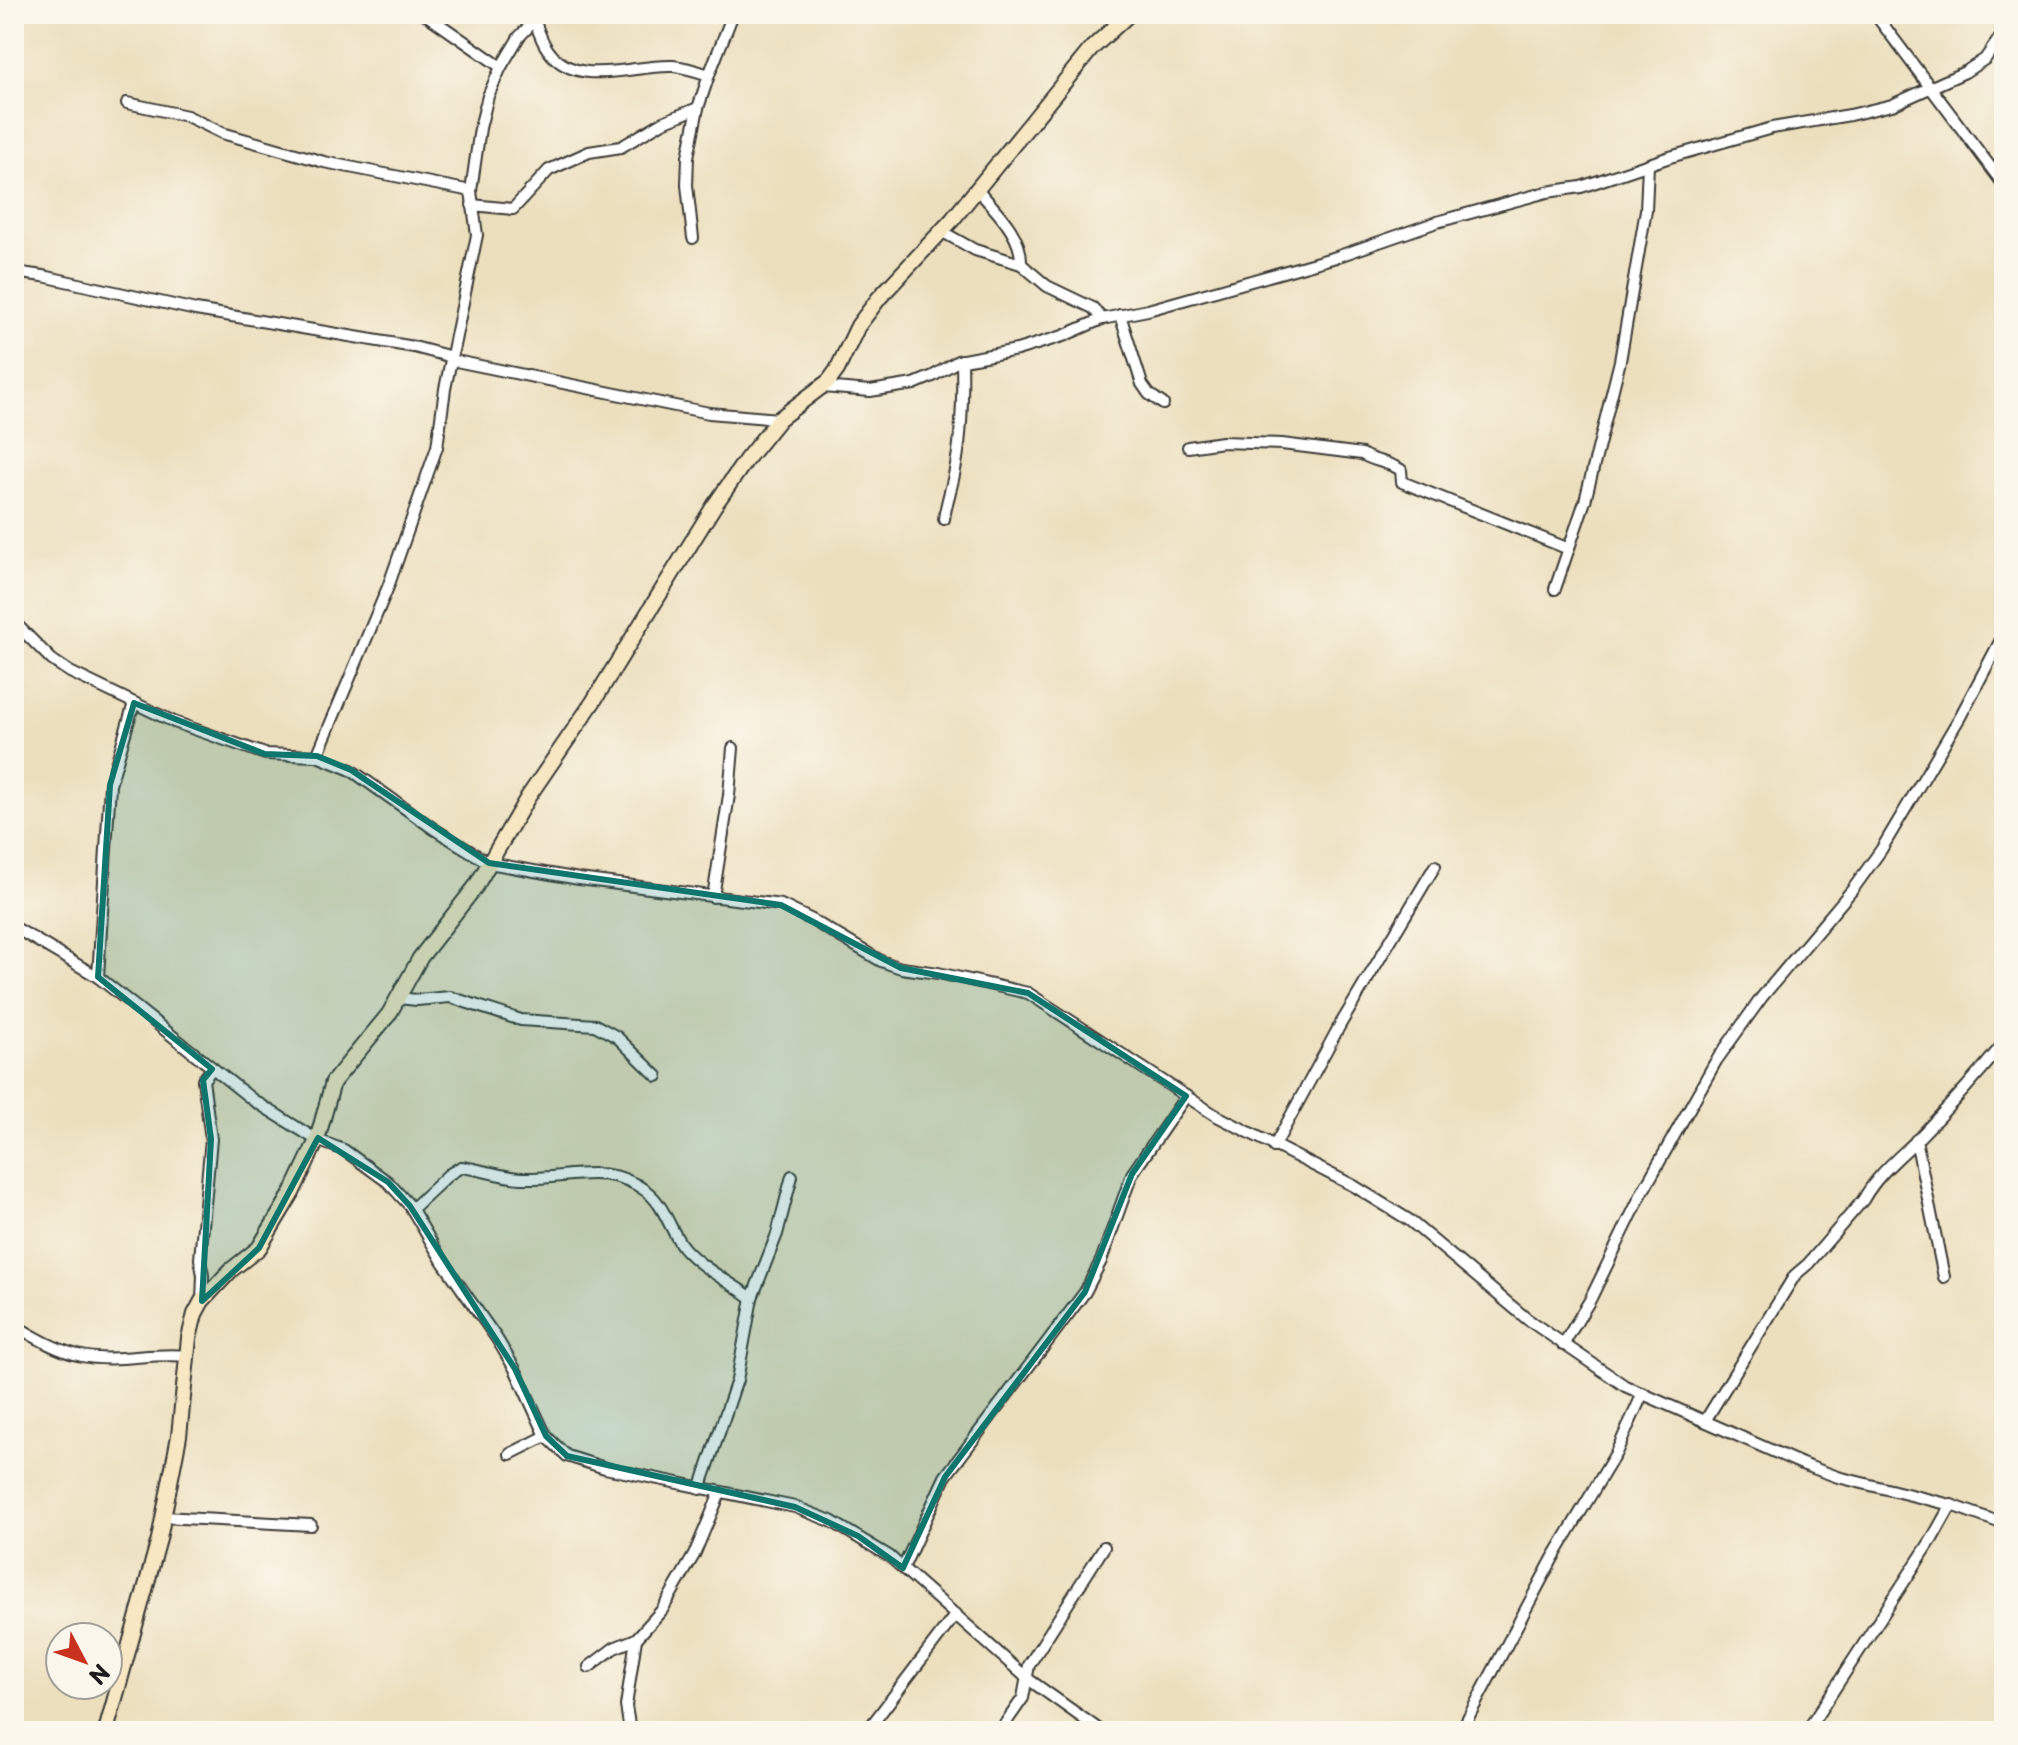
<svg xmlns="http://www.w3.org/2000/svg" width="2018" height="1745" font-family="'Playpen Sans',sans-serif">
<style>
.lines{fill:none;stroke-linecap:round;stroke-linejoin:round}
.street-casing{stroke:#3b3934;stroke-width:14}
.secondary-casing{stroke:#3b3934;stroke-width:18}
.street{stroke:#fff;stroke-width:10}
.secondary{stroke:#f7e8c3;stroke-width:14}
.marked{fill:#0f766e;fill-opacity:0.2;stroke:#0f766e;stroke-width:6;stroke-linejoin:round}
</style>
<rect width="100%" height="100%" fill="#fbf7ec"/>
<filter id="ink" filterUnits="userSpaceOnUse"><feTurbulence type="fractalNoise" baseFrequency=".0125" numOctaves="2"/><feDisplacementMap in="SourceGraphic" scale="16" xChannelSelector="R" yChannelSelector="G"/><feConvolveMatrix kernelMatrix="1 2 1 2 8 2 1 2 1" color-interpolation-filters="sRGB"/></filter>
<filter id="wash" filterUnits="userSpaceOnUse"><feTurbulence type="fractalNoise" baseFrequency=".006" numOctaves="4" result="noise"/><feDisplacementMap in="SourceGraphic" scale="32" xChannelSelector="R" yChannelSelector="G"/><feGaussianBlur stdDeviation="1.8" result="paint"/><feColorMatrix in="noise" values="0 0 0 0 0 0 0 0 0 0 0 0 0 0 0 0 0 1.4 0 .05"/><feComposite in="paint" operator="in"/></filter>
<g filter="url(#wash)">
<rect width="100%" height="100%" fill="#ecdfbe"/>
</g>
<g filter="url(#ink)">
<g class="lines">
<g class="street-casing">
<g id="street">
<polyline points="425,14 501,67"/>
<polyline points="1875,14 2004,185"/>
<path d="M533 16C537 27 541 41 548 50 576 90 634 64 673 66 685 67 697 71 709 75L733 14"/>
<polyline points="127,103 187,116 222,133 324,162 471,191"/>
<path d="M977 189C994 209 1023 235 1021 264"/>
<polyline points="472,205 513,209 549,170 589,152 621,147 663,122 698,108 709,75"/>
<polyline points="941,231 975,250 1021,264 1047,286 1093,308 1102,319"/>
<polyline points="693,238 687,185 688,157 698,108"/>
<polyline points="14,272 43,276 196,310 414,347 452,357"/>
<polyline points="1120,315 1142,384 1149,394 1163,404"/>
<polyline points="451,360 709,413 779,419"/>
<polyline points="823,387 870,391 914,384 933,376 958,361 1017,350 1063,336 1102,319 1148,310 1336,257 1437,222 1547,192 1581,187 1670,157 1772,128 1850,115 1892,105 1965,72 1985,59 2004,32"/>
<path d="M1188 447 1222 442 1282 444 1362 454C1374 462 1387 461 1401 470L1402 482 1569 549"/>
<path d="M944 519C946 504 951 490 954 475 962 438 963 399 962 360"/>
<polyline points="1555,589 1585,501 1620,361 1646,210 1648,165"/>
<polyline points="14,622 52,660 70,672 174,722 265,754 317,756 351,770 434,829 489,863 579,879 781,905 812,920 881,961 901,968 938,973 1028,993 1215,1115 1354,1186 1409,1220 1527,1319 1625,1386 1802,1464 1838,1477 1951,1505 2004,1524"/>
<polyline points="317,756 388,587 437,447 445,389 477,235 471,191 480,128 488,96 501,67 519,37 535,20"/>
<polyline points="713,897 729,795 733,748"/>
<polyline points="14,927 98,977 253,1100 317,1140 344,1150 388,1182 410,1206 443,1262 497,1339 515,1369 546,1436 567,1456 605,1468 795,1507 831,1521 889,1556 1028,1679 1101,1731"/>
<polyline points="98,977 110,785 134,703"/>
<polyline points="398,998 417,1000 450,997 521,1020 595,1025 617,1037 657,1076"/>
<polyline points="1916,1140 1944,1277"/>
<polyline points="1274,1147 1340,1025 1435,866"/>
<path d="M412 1209 448 1175 461 1167C481 1169 501 1177 521 1178 567 1180 606 1161 646 1191 665 1205 669 1229 683 1247 701 1268 730 1282 752 1298"/>
<polyline points="202,1301 203,1275 200,1259 211,1139 203,1080 212,1069"/>
<path d="M14 1325C35 1337 57 1351 82 1356 116 1363 152 1352 187 1356"/>
<polyline points="1563,1345 1590,1300 1643,1191 1716,1061 1762,997 1853,889 1881,850 1960,717 2004,634"/>
<path d="M1705 1421 1795 1275 1808 1264 1863 1200C1877 1175 1897 1159 1917 1140 1947 1109 1977 1076 2004 1043"/>
<polyline points="510,1454 546,1436"/>
<polyline points="700,1489 737,1380 752,1298 777,1234 792,1176"/>
<polyline points="163,1517 311,1525"/>
<polyline points="903,1568 945,1477 1085,1292 1101,1261 1132,1174 1186,1096"/>
<polyline points="589,1667 614,1648 636,1639 662,1610 694,1555 720,1493"/>
<polyline points="630,1731 626,1706 636,1639"/>
<polyline points="867,1731 956,1614"/>
<polyline points="1000,1731 1023,1698 1029,1665 1104,1547"/>
<polyline points="1461,1731 1553,1558 1616,1453 1643,1393"/>
<polyline points="1807,1731 1932,1539 1951,1505"/>
</g>
</g>
<g class="secondary-casing">
<polyline id="secondary" points="106,1731 159,1539 179,1436 189,1338 195,1314 202,1301 231,1270 259,1248 292,1193 317,1140 333,1082 389,1014 420,958 476,886 528,797 593,702 714,506 746,460 779,419 829,381 837,370 858,326 879,298 952,220 1092,48 1129,14"/>
</g>
<use href="#street" class="street"/>
<use href="#secondary" class="secondary"/>
</g>
</g>
<path class="marked" d="M134 703 265 754 317 756 351 770 489 863 781 905 901 968 1028 993 1186 1096 1132 1174 1085 1292 945 1477 903 1568 858 1536 795 1507 567 1456 546 1436 515 1369 410 1206 388 1182 318 1138 259 1248 202 1301 211 1139 203 1080 212 1069 98 977 110 785Z"/>
<rect width="2018" height="1745" fill="none" stroke="#fbf7ec" stroke-width="48"/>
<g transform="translate(84 1661) rotate(131)"><circle r="38" fill="#fbf7ec" stroke="#a29f99" stroke-width="2"/>
<path d="M0-6L14 30L0 20L-14 30Z" fill="#c8321e"/>
<text y="-12" font-size="22" font-weight="bold" text-anchor="middle" fill="#1c1c1c">N</text>
</g>
</svg>
